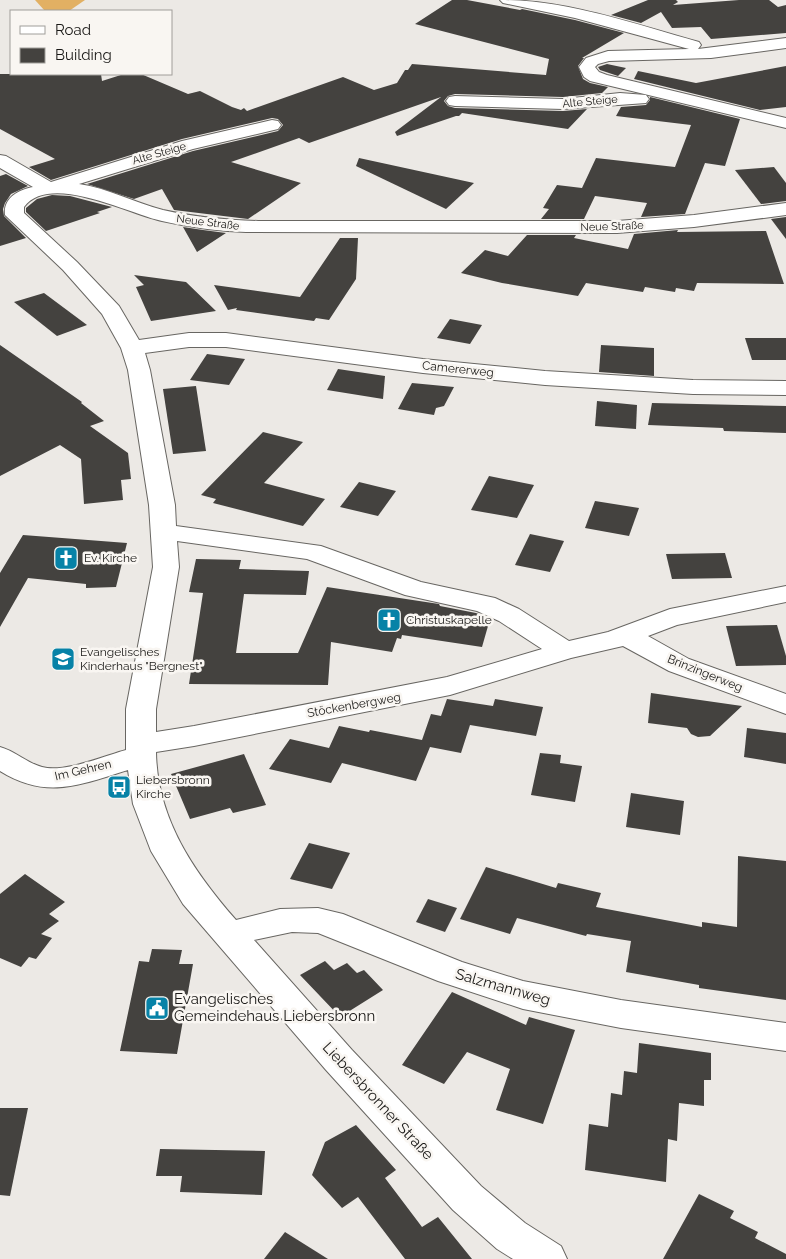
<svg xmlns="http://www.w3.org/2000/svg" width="786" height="1259" font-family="Raleway,sans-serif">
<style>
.green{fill:#e2b063}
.building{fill:#44423f}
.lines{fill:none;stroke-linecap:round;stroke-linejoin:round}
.minor-casing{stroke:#686662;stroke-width:2}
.minor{fill:#fff;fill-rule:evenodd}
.labels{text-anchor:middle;stroke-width:5;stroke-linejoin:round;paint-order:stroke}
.far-street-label{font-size:11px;fill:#1a1917;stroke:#f9f6f2}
.street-label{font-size:12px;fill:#1a1917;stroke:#f9f6f2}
.poi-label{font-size:12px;fill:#1a1917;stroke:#f9f6f2;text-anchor:start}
.near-street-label{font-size:15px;fill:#1a1917;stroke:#f9f6f2}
.near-poi-label{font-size:15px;fill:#1a1917;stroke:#f9f6f2;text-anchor:start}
</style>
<rect width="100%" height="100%" fill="#ece9e5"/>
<polygon class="green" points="35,0 85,0 69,11 45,11"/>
<g class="building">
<polygon points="452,0 467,0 520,10 522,9 575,20 624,33 582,58 584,58 578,66 583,79 590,83 608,87 602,93 563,97 455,94 448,96 444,101 448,106 455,108 563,111 587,109 568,129 462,113 459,116 456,116 397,136 395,132 441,97 309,143 299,138 231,162 301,183 248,219 174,210 162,189 134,199 87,184 193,151 278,131 283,125 278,119 272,118 182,139 51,180 29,167 55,159 0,129 0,74 101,74 102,81 124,74 141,74 188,94 200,91 232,107 241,110 244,108 247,111 343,77 374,90 397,83 405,70 408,70 412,64 546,75 549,59 415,24"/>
<polygon points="648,0 676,0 678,2 673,5 739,0 769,0 778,7 786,5 786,33 711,39 701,27 672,28 661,12 641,23 611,15"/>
<polygon points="607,64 626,68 618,76 600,70 598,67"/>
<polygon points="786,66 786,107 760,110 634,79 638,71 696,83"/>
<polygon points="650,97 740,119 725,166 705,163 685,214 641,217 647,203 595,196 584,219 541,219 549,209 543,208 557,185 582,188 596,158 675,167 691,125 616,116 621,107 646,105 650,100"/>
<polygon points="359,158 474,183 446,209 356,166"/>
<polygon points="774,167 786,183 786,201 761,204 735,170"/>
<polygon points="6,174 28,186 11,194 5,203 3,209 4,216 26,238 0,246 0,176"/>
<polygon points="52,195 70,196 112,207 97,212 100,213 46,231 26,212 26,208 37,199"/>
<polygon points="786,217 786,239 771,219"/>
<polygon points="183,227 203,230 226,233 197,252"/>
<polygon points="678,230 677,232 766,231 784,284 697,283 694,291 676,288 675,292 645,287 643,292 586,283 578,296 502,283 461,273 485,250 508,256 527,235 576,235 574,238 628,249 634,234"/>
<polygon points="340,238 358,238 356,279 329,320 316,318 314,321 236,310 237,308 228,310 214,285 300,297"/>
<polygon points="134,275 186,282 216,311 151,321 136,287 144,285"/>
<polygon points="44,293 87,325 57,336 14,302"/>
<polygon points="450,319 482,325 470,344 437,338"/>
<polygon points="745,338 786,338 786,360 752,360"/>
<polygon points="0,345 82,402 81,403 104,421 90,426 128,453 131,479 121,480 123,500 84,504 81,459 60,445 0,476"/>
<polygon points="601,345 654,348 654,376 599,372"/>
<polygon points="207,354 245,359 229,385 190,380"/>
<polygon points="338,369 385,376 383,399 327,390"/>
<polygon points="412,383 454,387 444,406 436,408 434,415 398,409"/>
<polygon points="196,386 206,451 173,454 163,389"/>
<polygon points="597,401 637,405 636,429 595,426"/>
<polygon points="652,403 786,406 786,433 724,431 723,428 648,425"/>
<polygon points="263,432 303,442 264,483 325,499 303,526 213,503 216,499 201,495"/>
<polygon points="489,476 534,485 517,518 471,510"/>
<polygon points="359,482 396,491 378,516 340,507"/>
<polygon points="595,501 639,508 629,536 585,528"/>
<polygon points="530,534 564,541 550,572 515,565"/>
<polygon points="23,535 127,543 116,587 86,588 86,584 28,578 0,627 0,573"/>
<polygon points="725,553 732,578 672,579 666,554"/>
<polygon points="196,559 241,560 239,569 309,571 306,595 244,594 236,653 298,653 327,587 439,604 440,606 476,613 490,619 482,647 402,635 401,639 397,638 392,652 331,642 328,685 189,684 203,593 189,592"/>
<polygon points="777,625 786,656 786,665 736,666 726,626"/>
<polygon points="651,693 742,706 710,736 698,737 691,734 687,728 648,723"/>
<polygon points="447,699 493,706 495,699 543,707 536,736 470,725 461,753 430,747 416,781 342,763 331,783 269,769 290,739 329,748 339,726 369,732 370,730 422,740 431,714 441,716"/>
<polygon points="747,728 786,733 786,764 744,757"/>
<polygon points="540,753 561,755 560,763 582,766 575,802 531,795"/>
<polygon points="244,754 266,805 233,813 230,808 190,819 171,774"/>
<polygon points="631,793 684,801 680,835 626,827"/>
<polygon points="309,843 350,853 332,889 290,879"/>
<polygon points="738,856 786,861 786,1000 699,988 699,985 626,972 631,941 587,934 586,936 517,918 510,934 460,919 486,867 556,888 558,883 601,893 596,907 702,927 702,922 737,927"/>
<polygon points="25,874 65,902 49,914 59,921 41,934 52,938 36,959 29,957 21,967 0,958 0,894"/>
<polygon points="428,899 457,908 445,932 416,922"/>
<polygon points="152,949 182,950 179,964 193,964 177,1054 120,1051 139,961 149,962"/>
<polygon points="325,961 334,970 347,963 357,973 364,970 383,990 340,1017 300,975"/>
<polygon points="452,992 526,1025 529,1017 575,1030 543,1124 496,1110 510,1069 467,1052 444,1084 402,1065"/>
<polygon points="639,1043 711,1053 711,1080 704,1080 704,1106 679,1103 677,1141 668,1139 666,1182 585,1170 589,1124 608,1127 611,1093 622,1095 624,1071 637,1073"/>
<polygon points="0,1108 28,1108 10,1196 0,1195"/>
<polygon points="356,1125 396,1170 385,1178 422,1227 438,1217 472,1259 405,1259 358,1197 342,1208 312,1175 325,1142"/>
<polygon points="160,1149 265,1151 262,1195 180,1192 182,1176 156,1176"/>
<polygon points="699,1194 734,1211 730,1218 758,1232 755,1238 786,1254 786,1259 663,1259"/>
<polygon points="285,1232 328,1259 264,1259"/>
</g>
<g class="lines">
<g class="minor-casing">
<g id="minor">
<path d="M500 0C568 0 634 24 699 42L701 45 698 49 786 38V48L711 58 609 61 598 64 595 67 599 72 607 75 786 118V128L590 81 584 77 579 67 586 58 608 51 689 49 575 18 503 3Z"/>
<polygon points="620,93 646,95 649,99 646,103 563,109 455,106 449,105 446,101 449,97 455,96 563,99"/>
<path d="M272 120 278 121 281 125 278 129 193 149 79 184C108 188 135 203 163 210 194 217 226 220 258 221H617L694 215 786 203V215L694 227 617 233 246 232C217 231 189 227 162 221 129 214 50 172 24 207V213L77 262 119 306 139 340 189 333H226L423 359 545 371 693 380 786 381V395L693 394 545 385 423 373 226 347H189L145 353 150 370 175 505 176 526 321 546 421 582 495 598 519 609 569 641 608 632 670 609 786 586V602L677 625 648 636 689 659 786 694V714L669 671 623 646 571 658 450 695 194 746 156 752C157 819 194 872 236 920L280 909 318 908 343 914 462 962 523 981 621 1000 786 1023V1051L621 1028 523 1009 438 981 318 933 292 932 254 940 352 1050 481 1186 525 1223 561 1246 567 1259H513L497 1249 453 1210 326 1070 183 904 151 851 133 804 128 770C79 785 47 800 0 771V747C15 751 27 763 42 767 65 773 104 756 126 750V709L153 567 149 505 128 370 121 348 102 314 63 270 5 215C3 198 18 190 33 187L0 168V155L6 156 51 182 182 141ZM177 541 307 559 405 595 477 611 499 621 542 649 447 677 194 726 156 732V709L179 567Z"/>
</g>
</g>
<use href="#minor" class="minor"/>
</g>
<defs>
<g id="church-square" transform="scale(1.25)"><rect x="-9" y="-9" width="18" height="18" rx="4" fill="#0782a7" stroke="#f9f6f2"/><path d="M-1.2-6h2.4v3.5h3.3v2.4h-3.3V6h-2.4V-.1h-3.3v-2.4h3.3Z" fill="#fff"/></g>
<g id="school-square" transform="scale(1.25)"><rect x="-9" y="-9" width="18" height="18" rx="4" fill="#0782a7" stroke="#f9f6f2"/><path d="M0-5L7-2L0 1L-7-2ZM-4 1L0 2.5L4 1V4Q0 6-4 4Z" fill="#fff"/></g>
<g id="bus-square" transform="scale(1.25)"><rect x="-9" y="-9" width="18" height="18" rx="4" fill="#0782a7" stroke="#f9f6f2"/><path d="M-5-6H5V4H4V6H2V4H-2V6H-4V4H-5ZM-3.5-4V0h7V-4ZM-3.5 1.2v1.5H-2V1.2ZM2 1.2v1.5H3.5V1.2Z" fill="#fff"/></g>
<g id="civic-square" transform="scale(1.25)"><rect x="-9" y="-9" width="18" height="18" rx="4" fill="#0782a7" stroke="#f9f6f2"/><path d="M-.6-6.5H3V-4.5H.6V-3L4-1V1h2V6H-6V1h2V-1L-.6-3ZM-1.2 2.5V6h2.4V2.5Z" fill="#fff"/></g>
</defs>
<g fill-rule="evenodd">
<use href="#church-square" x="66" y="558"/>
<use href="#church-square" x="389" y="620"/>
<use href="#school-square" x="63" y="659"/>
<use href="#bus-square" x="119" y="787"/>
<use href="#civic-square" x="157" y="1008"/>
</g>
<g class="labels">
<g class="far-street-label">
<text transform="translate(590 101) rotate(-5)" y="4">Alte Steige</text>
<text transform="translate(159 153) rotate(-16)" y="4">Alte Steige</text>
<text transform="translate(208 222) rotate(7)" y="4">Neue Straße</text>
<text transform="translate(612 226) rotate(-2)" y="4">Neue Straße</text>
</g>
<g class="street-label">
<text transform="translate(458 369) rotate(6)" y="4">Camererweg</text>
<text transform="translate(705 673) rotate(22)" y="4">Brinzingerweg</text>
<text transform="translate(354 705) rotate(-10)" y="4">Stöckenbergweg</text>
<text transform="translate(83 770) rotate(-13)" y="4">Im Gehren</text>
</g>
<g class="poi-label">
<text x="84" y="562">Ev. Kirche</text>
<text x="406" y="624">Christuskapelle</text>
<text x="80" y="656">Evangelisches<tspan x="80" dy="14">Kinderhaus "Bergnest"</tspan></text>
<text x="136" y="784">Liebersbronn<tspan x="136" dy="14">Kirche</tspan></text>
</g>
<g class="near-street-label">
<text transform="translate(503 987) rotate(16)" y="5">Salzmannweg</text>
<text transform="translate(378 1101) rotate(47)" y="5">Liebersbronner Straße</text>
</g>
<g class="near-poi-label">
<text x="174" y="1004">Evangelisches<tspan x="174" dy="17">Gemeindehaus Liebersbronn</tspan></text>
</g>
</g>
<rect x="10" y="10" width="162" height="65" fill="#f9f6f2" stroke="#a09e9a"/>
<rect x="20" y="26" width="25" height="8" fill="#ffffff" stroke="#a09e9a"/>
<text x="55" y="35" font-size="15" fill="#1a1917">Road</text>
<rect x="20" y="48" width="25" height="15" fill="#44423f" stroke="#a09e9a"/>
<text x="55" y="60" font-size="15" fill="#1a1917">Building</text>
</svg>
